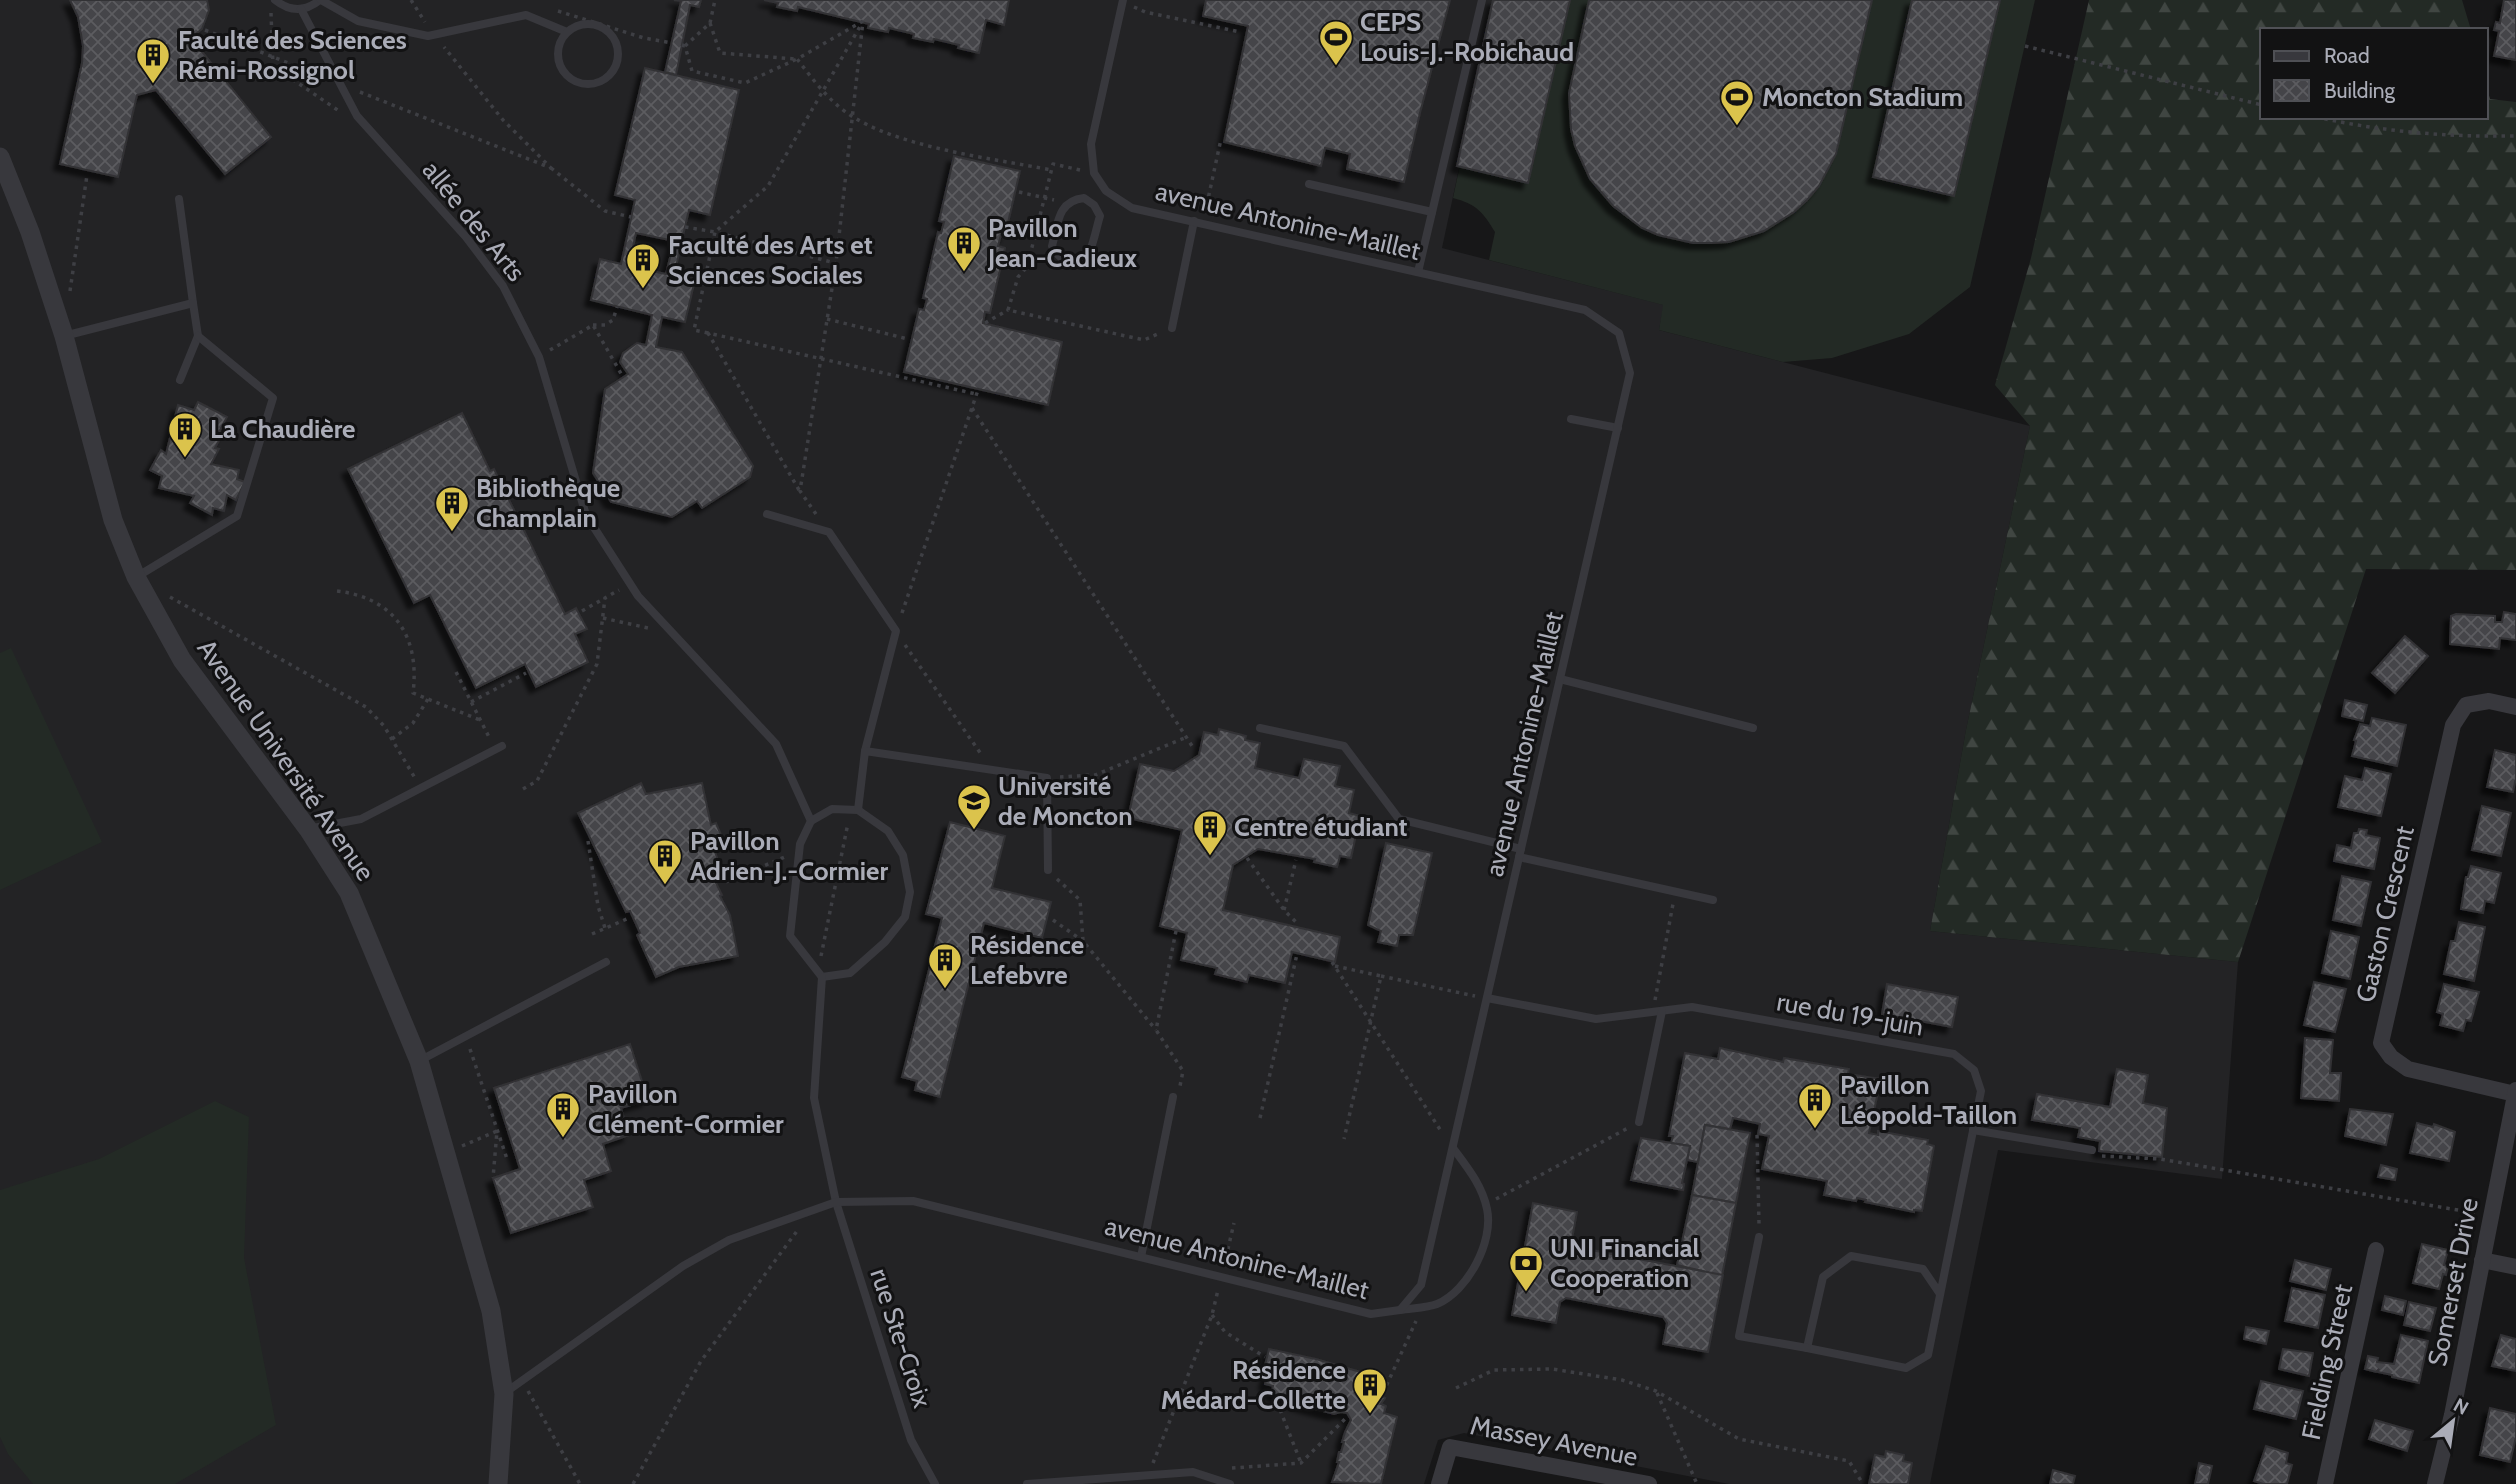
<svg xmlns="http://www.w3.org/2000/svg" width="2516" height="1484" font-family="Cabin,sans-serif">
<style>
.built{fill:#232325}
.forest{fill:url(#forest-firs)}
.pitch{fill:#232a25}
.building{fill:url(#building-cross-hatch);stroke:#323134;stroke-width:2;fill-rule:evenodd;filter:url(#shadow)}
.lines{fill:none;stroke-linecap:round;stroke-linejoin:round}
.path{stroke:#3e3f44;stroke-width:3.5;stroke-dasharray:3.5 5;stroke-linecap:butt}
.service{stroke:#38383d;stroke-width:8}
.minor{stroke:#38383d;stroke-width:16}
.tertiary{stroke:#38383d;stroke-width:19}
.labels{text-anchor:middle;stroke-width:6;stroke-linejoin:round;paint-order:stroke}
.poi-label{font-size:26px;font-weight:bold;fill:#aaacb7;stroke:#121213;text-anchor:start}
.street-label{font-size:26px;fill:#aaacb7;stroke:#121213}
</style>
<defs>
<pattern id="forest-firs" width="22" height="20" patternUnits="userSpaceOnUse" patternTransform="scale(1.75)"><rect width="22" height="20" fill="#232a25"/><path d="M5 1l3.5 6h-7zM16 11l3.5 6h-7z" fill="#404642"/></pattern>
<pattern id="building-cross-hatch" width="8" height="8" patternUnits="userSpaceOnUse" patternTransform="scale(1.75)"><rect width="8" height="8" fill="#444448"/><path d="M0 0l8 8M0 8l8-8" fill="none" stroke="#5c5c60"/></pattern>
<filter id="shadow"><feDropShadow dx="-6" dy="6" stdDeviation="2" flood-color="#0009"/></filter>
</defs>
<rect width="100%" height="100%" fill="#171718"/>
<polygon class="built" points="0,0 1495,0 1442,248 1664,305 1659,330 2030,426 1966,730 1930,931 2238,962 2222,1179 1998,1150 1930,1484 1729,1484 1464,1433 1438,1440 1424,1484 0,1484"/>
<polygon class="forest" points="2089,0 2462,0 2471,30 2262,30 2262,117 2486,117 2486,85 2490,99 2516,102 2516,570 2366,569 2238,962 1930,931 1966,730 2030,426 1995,385 2031,258"/>
<g class="pitch">
<path d="M1495 0H2035L1970 287 1909 334 1832 358 1783 362 1659 330 1663 305 1489 260 1495 232C1483 212 1476 204 1453 198Z"/>
<polygon points="11,648 102,842 0,890 0,653"/>
<polygon points="215,1101 249,1117 244,1258 276,1425 175,1484 33,1484 8,1454 0,1437 0,1190 99,1159"/>
</g>
<g class="building">
<polygon points="70,0 207,0 209,10 202,29 191,38 271,137 225,174 156,90 137,95 118,177 60,164 82,63 83,46 78,17"/>
<polygon points="674,0 701,0 699,7 690,5 676,75 665,72 681,1"/>
<polygon points="764,0 1009,0 1004,25 986,20 979,53 958,48 959,45 934,39 933,42 913,38 914,34 889,28 888,32 868,28 869,24 798,7 797,11 777,7 778,3"/>
<polygon points="1206,0 1450,0 1420,113 1404,182 1347,169 1350,154 1325,148 1321,166 1224,142 1248,26 1203,16"/>
<polygon points="1493,0 1570,0 1528,183 1457,166"/>
<polygon points="1589,0 1872,0 1836,154 1819,186 1807,200 1794,212 1764,231 1729,242 1712,243 1693,243 1658,235 1642,228 1613,206 1590,179 1575,146 1571,129 1569,93"/>
<polygon points="1912,0 2000,0 1954,196 1873,177"/>
<polygon points="2504,0 2516,0 2516,60 2494,56 2499,31 2494,30 2496,22 2500,23"/>
<path d="M645 68 739 90 710 215 689 210 685 227 674 276 695 280 685 322 662 317 656 347 682 352 753 466 750 477 702 508 697 501 672 517 611 502 593 473 605 389 628 374 620 362 623 353 637 343 646 345 652 315 591 300 600 259 621 264 635 200 615 195ZM636 233 674 241 666 274 629 266Z"/>
<polygon points="954,156 1020,171 1005,236 1001,235 998,246 1005,248 990,313 985,312 983,323 1062,342 1048,405 904,372 919,309 924,310 927,299 923,298 938,232 941,233 944,222 939,221"/>
<polygon points="198,402 227,417 219,432 223,433 215,448 219,449 211,464 239,470 237,479 245,482 236,500 227,495 224,511 213,508 212,515 190,503 194,496 159,488 162,476 150,470 161,450 166,454 178,405 194,410"/>
<polygon points="462,413 490,471 494,469 565,614 576,608 587,629 575,634 588,662 536,687 525,664 476,688 430,595 414,603 348,469"/>
<polygon points="2504,612 2516,614 2516,640 2500,638 2499,649 2450,644 2451,616 2456,614 2495,616 2495,622 2502,622"/>
<polygon points="2405,636 2428,656 2395,693 2372,673"/>
<polygon points="2345,700 2367,705 2363,721 2342,716"/>
<polygon points="2372,718 2406,725 2397,766 2352,756 2356,741 2354,740 2360,724 2370,726"/>
<polygon points="1219,729 1246,736 1245,740 1260,743 1255,768 1299,778 1304,759 1340,766 1335,786 1354,790 1349,813 1360,816 1351,858 1340,856 1337,867 1314,862 1315,859 1258,849 1233,865 1223,910 1340,937 1335,962 1292,952 1285,983 1249,975 1247,982 1215,974 1217,968 1181,960 1187,933 1160,926 1182,830 1128,818 1140,764 1174,771 1199,755 1204,732 1218,735"/>
<polygon points="2495,750 2516,755 2516,778 2513,792 2487,787"/>
<polygon points="2365,768 2391,774 2381,816 2338,807 2345,776 2362,780"/>
<polygon points="641,783 646,794 702,783 711,825 716,823 724,842 713,846 722,872 713,877 722,895 720,896 730,915 738,956 679,967 656,977 637,935 640,933 630,911 626,912 578,813"/>
<polygon points="2482,806 2511,813 2501,856 2472,850"/>
<polygon points="950,822 1005,836 992,888 1051,902 1042,938 984,923 940,1097 915,1090 917,1081 902,1077 942,918 926,914"/>
<polygon points="2359,829 2367,830 2366,835 2380,838 2374,869 2334,861 2337,845 2351,848 2354,833 2358,833"/>
<polygon points="1386,843 1432,853 1413,935 1399,935 1397,946 1378,942 1381,931 1368,925"/>
<polygon points="2471,866 2501,873 2494,903 2485,901 2483,913 2461,909 2466,877 2468,877"/>
<polygon points="2342,876 2371,882 2361,926 2333,920"/>
<polygon points="2459,922 2485,927 2474,981 2444,974 2451,941 2455,941"/>
<polygon points="2331,931 2359,937 2350,979 2322,973"/>
<polygon points="2314,982 2346,989 2335,1032 2304,1025"/>
<polygon points="1887,984 1958,997 1952,1027 1882,1014"/>
<polygon points="2444,984 2479,992 2471,1021 2466,1020 2463,1031 2440,1025 2443,1014 2437,1012"/>
<polygon points="2305,1038 2333,1040 2330,1073 2341,1073 2339,1101 2301,1098"/>
<polygon points="630,1044 648,1100 621,1108 629,1135 603,1144 611,1171 584,1180 593,1207 511,1233 493,1178 520,1169 494,1088"/>
<polygon points="1720,1048 1783,1062 1784,1058 1849,1069 1848,1074 1881,1079 1869,1133 1878,1135 1878,1131 1928,1140 1927,1144 1934,1146 1922,1211 1914,1210 1914,1212 1865,1202 1866,1200 1857,1198 1856,1201 1824,1195 1827,1181 1762,1169 1769,1136 1758,1134 1760,1124 1733,1118 1730,1129 1705,1125 1698,1162 1687,1160 1690,1146 1671,1143 1673,1136 1669,1136 1685,1053 1718,1059"/>
<polygon points="2117,1069 2148,1075 2143,1103 2167,1108 2162,1157 2099,1151 2100,1141 2078,1137 2080,1128 2032,1120 2037,1094 2110,1107"/>
<polygon points="2350,1109 2393,1114 2386,1145 2345,1136"/>
<polygon points="2417,1123 2433,1127 2434,1124 2455,1132 2449,1161 2410,1153"/>
<polygon points="1705,1125 1750,1133 1736,1203 1692,1195"/>
<polygon points="1641,1138 1690,1146 1682,1183 1684,1184 1683,1190 1631,1180"/>
<polygon points="2381,1165 2397,1169 2395,1180 2378,1177"/>
<polygon points="1692,1195 1736,1203 1722,1276 1677,1265"/>
<polygon points="1533,1203 1577,1212 1572,1239 1576,1247 1723,1275 1708,1352 1663,1344 1667,1323 1663,1317 1566,1298 1560,1302 1556,1323 1512,1315"/>
<polygon points="2422,1244 2448,1250 2444,1265 2448,1266 2446,1275 2443,1274 2439,1289 2413,1283"/>
<polygon points="2295,1260 2331,1269 2326,1290 2290,1281"/>
<polygon points="2292,1288 2325,1295 2318,1328 2285,1321"/>
<polygon points="2385,1296 2406,1301 2403,1315 2382,1310"/>
<polygon points="2409,1302 2436,1308 2430,1331 2404,1325"/>
<polygon points="2246,1327 2269,1331 2266,1344 2244,1339"/>
<polygon points="2401,1335 2428,1341 2419,1383 2392,1377 2392,1375 2378,1372 2379,1369 2376,1372 2365,1369 2368,1356 2378,1358 2377,1362 2394,1364"/>
<polygon points="2501,1335 2516,1339 2516,1371 2492,1366"/>
<polygon points="1269,1349 1316,1359 1371,1375 1367,1387 1376,1389 1375,1392 1385,1398 1381,1404 1386,1406 1384,1413 1397,1417 1381,1484 1332,1482 1339,1462 1337,1462 1339,1452 1341,1452 1344,1442 1342,1442 1345,1432 1351,1420 1347,1413 1341,1412 1334,1414 1304,1406 1271,1394 1273,1386 1265,1384 1268,1370 1264,1369"/>
<polygon points="2283,1349 2313,1353 2309,1376 2279,1369"/>
<polygon points="2261,1381 2303,1391 2296,1419 2254,1409"/>
<polygon points="2490,1408 2516,1414 2516,1437 2510,1462 2480,1455"/>
<polygon points="2375,1420 2413,1431 2407,1451 2369,1439"/>
<polygon points="2266,1446 2288,1453 2286,1463 2292,1465 2287,1484 2263,1484 2254,1481"/>
<polygon points="1886,1451 1904,1455 1903,1461 1912,1463 1908,1484 1869,1484 1875,1455 1885,1457"/>
<polygon points="2199,1463 2212,1466 2208,1484 2195,1484"/>
<polygon points="2053,1470 2075,1476 2073,1484 2050,1484"/>
</g>
<g class="lines">
<g class="path">
<polyline points="411,0 425,22"/>
<polyline points="1134,7 1145,12 1240,32"/>
<polyline points="558,11 644,38 672,43"/>
<polyline points="271,13 273,66 339,111"/>
<path d="M863 21 797 59C809 74 821 91 836 104 880 146 992 158 1051 170"/>
<polyline points="710,23 720,53 795,59"/>
<polyline points="205,30 321,76"/>
<polyline points="682,45 685,46 692,71 745,83 797,59"/>
<polyline points="685,46 710,23 715,0"/>
<polyline points="2025,46 2262,105"/>
<polyline points="360,92 551,168 503,120 444,47"/>
<path d="M2316 117C2385 132 2445 137 2516 136"/>
<polyline points="551,168 605,211 631,217"/>
<polyline points="1080,170 1053,164 1027,267 1018,277 1008,310 1144,340 1160,333"/>
<polyline points="1019,192 1054,200"/>
<polyline points="1205,213 1221,139"/>
<polyline points="685,227 715,232 768,186 862,23"/>
<polyline points="70,291 87,175"/>
<polyline points="827,319 908,339"/>
<polyline points="985,323 1008,310"/>
<polyline points="593,325 605,325 613,320 617,307"/>
<polyline points="708,333 694,330 715,232 835,263"/>
<polyline points="550,350 593,325 623,377"/>
<polyline points="972,408 1194,749"/>
<polyline points="799,490 708,333 976,394"/>
<polyline points="816,514 800,491 836,263 863,21"/>
<path d="M337 591C395 598 420 637 413 693L480 720"/>
<polyline points="170,597 366,707 384,726 415,778"/>
<polyline points="582,611 605,598"/>
<polyline points="902,613 978,390"/>
<polyline points="603,618 648,628"/>
<polyline points="905,645 981,754"/>
<polyline points="456,672 490,739"/>
<polyline points="471,702 526,673"/>
<polyline points="392,739 413,723 428,699"/>
<polyline points="1060,777 1095,775 1187,737"/>
<polyline points="523,789 537,781 597,664 605,598 619,590"/>
<polyline points="588,841 598,906 605,928"/>
<polyline points="1247,858 1284,910 1297,923"/>
<polyline points="1057,879 1080,900 1083,941 1156,1030"/>
<polyline points="726,882 787,856"/>
<polyline points="1284,910 1296,860"/>
<polyline points="1053,920 1083,941"/>
<polyline points="1176,931 1156,1030 1183,1071 1180,1086"/>
<polyline points="592,934 629,918"/>
<polyline points="821,956 848,823"/>
<polyline points="1332,962 1441,1131"/>
<polyline points="1335,966 1381,976 1344,1139"/>
<polyline points="1381,976 1475,996"/>
<polyline points="1655,1000 1673,904"/>
<polyline points="470,1049 507,1159"/>
<polyline points="1260,1118 1297,954"/>
<polyline points="1757,1135 1759,1224"/>
<polyline points="462,1146 497,1131 493,1178"/>
<polyline points="2102,1156 2160,1159 2475,1213"/>
<polyline points="1496,1199 1628,1128"/>
<polyline points="1224,1266 1234,1223"/>
<polyline points="1212,1315 1225,1332 1265,1357"/>
<polyline points="1456,1388 1494,1370 1552,1369 1622,1380 1656,1391 1739,1439 1849,1461 1863,1484"/>
<polyline points="528,1391 580,1484"/>
<polyline points="1383,1393 1416,1321"/>
<polyline points="1657,1393 1697,1484"/>
<polyline points="1277,1402 1301,1463"/>
<polyline points="1153,1463 1212,1315 1218,1290"/>
<polyline points="1232,1468 1301,1463 1347,1417"/>
<polyline points="633,1484 701,1361 797,1231"/>
</g>
<g class="service">
<path d="M275 0C290 12 305 12 320 0"/>
<polyline points="321,0 358,21 428,36 526,15 567,32"/>
<polyline points="301,9 357,116 466,237 503,286 539,357 586,515 638,596 776,744 811,821"/>
<circle cx="588" cy="54" r="30"/>
<polyline points="1309,184 1432,212"/>
<path d="M1084 198 1094 205 1100 216C1097 225 1093 247 1088 255 1077 271 1059 260 1052 246 1058 224 1057 201 1084 198Z"/>
<polyline points="1418,272 1482,0"/>
<polyline points="1172,328 1194,221"/>
<polyline points="64,336 193,303 179,199"/>
<polyline points="180,380 198,336 193,303"/>
<polyline points="1571,419 1618,428"/>
<polyline points="767,514 829,532 896,631 865,751"/>
<polyline points="138,576 237,516 273,398 198,336"/>
<polyline points="1560,679 1753,728"/>
<polyline points="1260,728 1344,746 1399,819 1521,849"/>
<polygon points="832,809 858,810 888,831 903,855 910,892 905,917 885,942 850,973 822,977 790,936 800,844 811,821"/>
<polyline points="858,810 865,751 1047,778 1048,870"/>
<polyline points="308,829 361,819 502,746"/>
<polyline points="1519,857 1713,900"/>
<polyline points="822,977 814,1098 836,1202 911,1440 935,1484"/>
<polyline points="1487,998 1596,1019 1692,1007 1954,1054 1974,1070 1981,1091 1928,1355 1906,1368 1807,1348 1823,1277 1851,1256 1923,1269 1940,1294"/>
<polyline points="419,1061 606,962"/>
<polyline points="1639,1122 1662,1011"/>
<polyline points="1973,1130 2092,1150"/>
<polyline points="1759,1237 1739,1336 1807,1348"/>
<polyline points="1141,1257 1173,1097"/>
<path d="M1400 1310C1412 1308 1427 1308 1437 1304 1468 1291 1494 1241 1487 1209 1482 1185 1467 1167 1453 1148"/>
<polyline points="506,1392 683,1266 729,1240 836,1202 913,1201 1371,1314 1400,1310 1421,1285 1630,373 1619,333 1585,310 1132,208 1106,191 1094,173 1091,144 1123,0"/>
<polyline points="1027,1484 1193,1472 1230,1484"/>
</g>
<g class="minor">
<polyline points="2515,1094 2408,1069 2391,1057 2381,1043 2453,725 2466,705 2489,701 2516,707"/>
<polyline points="2482,1260 2516,1267"/>
<polyline points="1439,1484 1450,1447 1649,1484"/>
<polyline points="2325,1484 2376,1250"/>
<polyline points="2435,1484 2452,1415 2516,1090"/>
</g>
<polyline class="tertiary" points="0,157 30,232 64,336 113,520 136,577 182,660 308,829 349,893 419,1061 491,1311 504,1394 498,1484"/>
</g>
<defs>
<g id="stadium-pin" transform="scale(1.75)"><path d="M0 17L-7.5 6A9.5 9.5 0 1 1 7.5 6Z" fill="#dbc34c" stroke="#121213"/><path d="M0-5a6.5 5 0 1 0 0 10a6.5 5 0 1 0 0-10ZM-3.5-1.8h7v3.6h-7Z" fill="#111"/></g>
<g id="building-pin" transform="scale(1.75)"><path d="M0 17L-7.5 6A9.5 9.5 0 1 1 7.5 6Z" fill="#dbc34c" stroke="#121213"/><path d="M-4-6H4V6H1V3H-1V6H-4ZM-2.5-4.3h1.7v1.8h-1.7ZM.8-4.3h1.7v1.8H.8ZM-2.5-1h1.7V.8h-1.7ZM.8-1h1.7V.8H.8Z" fill="#111"/></g>
<g id="university-pin" transform="scale(1.75)"><path d="M0 17L-7.5 6A9.5 9.5 0 1 1 7.5 6Z" fill="#dbc34c" stroke="#121213"/><path d="M0-5L7-2L0 1L-7-2ZM-4 1L0 2.5L4 1V4Q0 6-4 4Z" fill="#111"/></g>
<g id="bank-pin" transform="scale(1.75)"><path d="M0 17L-7.5 6A9.5 9.5 0 1 1 7.5 6Z" fill="#dbc34c" stroke="#121213"/><path d="M-6-4H6V4H-6ZM0-2.3a2.3 2.3 0 1 0 0 4.6a2.3 2.3 0 1 0 0-4.6Z" fill="#111"/></g>
</defs>
<g fill-rule="evenodd">
<use href="#stadium-pin" x="1336" y="37"/>
<use href="#building-pin" x="153" y="55"/>
<use href="#stadium-pin" x="1737" y="97"/>
<use href="#building-pin" x="964" y="243"/>
<use href="#building-pin" x="643" y="260"/>
<use href="#building-pin" x="185" y="429"/>
<use href="#building-pin" x="452" y="503"/>
<use href="#university-pin" x="974" y="801"/>
<use href="#building-pin" x="1210" y="827"/>
<use href="#building-pin" x="665" y="856"/>
<use href="#building-pin" x="945" y="960"/>
<use href="#building-pin" x="1815" y="1100"/>
<use href="#building-pin" x="563" y="1109"/>
<use href="#bank-pin" x="1526" y="1263"/>
<use href="#building-pin" x="1370" y="1385"/>
</g>
<g class="labels">
<g class="poi-label">
<text x="1360" y="31">CEPS<tspan x="1360" dy="30">Louis-J.-Robichaud</tspan></text>
<text x="178" y="49">Faculté des Sciences<tspan x="178" dy="30">Rémi-Rossignol</tspan></text>
<text x="1762" y="106">Moncton Stadium</text>
<text x="988" y="237">Pavillon<tspan x="988" dy="30">Jean-Cadieux</tspan></text>
<text x="668" y="254">Faculté des Arts et<tspan x="668" dy="30">Sciences Sociales</tspan></text>
<text x="210" y="438">La Chaudière</text>
<text x="476" y="497">Bibliothèque<tspan x="476" dy="30">Champlain</tspan></text>
<text x="998" y="795">Université<tspan x="998" dy="30">de Moncton</tspan></text>
<text x="1234" y="836">Centre étudiant</text>
<text x="690" y="850">Pavillon<tspan x="690" dy="30">Adrien-J.-Cormier</tspan></text>
<text x="970" y="954">Résidence<tspan x="970" dy="30">Lefebvre</tspan></text>
<text x="1840" y="1094">Pavillon<tspan x="1840" dy="30">Léopold-Taillon</tspan></text>
<text x="588" y="1103">Pavillon<tspan x="588" dy="30">Clément-Cormier</tspan></text>
<text x="1550" y="1257">UNI Financial<tspan x="1550" dy="30">Cooperation</tspan></text>
<text x="1346" y="1379" text-anchor="end">Résidence<tspan x="1346" dy="30">Médard-Collette</tspan></text>
</g>
<g class="street-label">
<text transform="translate(474 221) rotate(51)" y="9">allée des Arts</text>
<text transform="translate(1288 221) rotate(13)" y="9">avenue Antonine-Maillet</text>
<text transform="translate(1524 744) rotate(-77)" y="9">avenue Antonine-Maillet</text>
<text transform="translate(286 760) rotate(55)" y="9">Avenue Université Avenue</text>
<text transform="translate(2385 914) rotate(-77)" y="9">Gaston Crescent</text>
<text transform="translate(1850 1014) rotate(10)" y="9">rue du 19-juin</text>
<text transform="translate(1237 1258) rotate(14)" y="9">avenue Antonine-Maillet</text>
<text transform="translate(2453 1282) rotate(-79)" y="9">Somerset Drive</text>
<text transform="translate(901 1338) rotate(72)" y="9">rue Ste-Croix</text>
<text transform="translate(2327 1362) rotate(-78)" y="9">Fielding Street</text>
<text transform="translate(1554 1441) rotate(11)" y="9">Massey Avenue</text>
</g>
</g>
<rect x="2260" y="28" width="228" height="91" fill="#121213" stroke="#4f5055" stroke-width="2"/>
<rect x="2274" y="51" width="35" height="10" fill="#38383d" stroke="#4f5055" stroke-width="2"/>
<text x="2324" y="63" font-size="21" fill="#aaacb7">Road</text>
<rect x="2274" y="80" width="35" height="21" fill="url(#building-cross-hatch)" stroke="#4f5055" stroke-width="2"/>
<text x="2324" y="98" font-size="21" fill="#aaacb7">Building</text>
<g transform="translate(2453 1421) rotate(29)" stroke="#121213" stroke-width="5" paint-order="stroke">
<path d="M0-5L12 26L0 18L-12 26Z" fill="#aaacb7"/>
<text y="-10" font-size="19" font-weight="bold" text-anchor="middle" fill="#aaacb7">N</text>
</g>
</svg>
